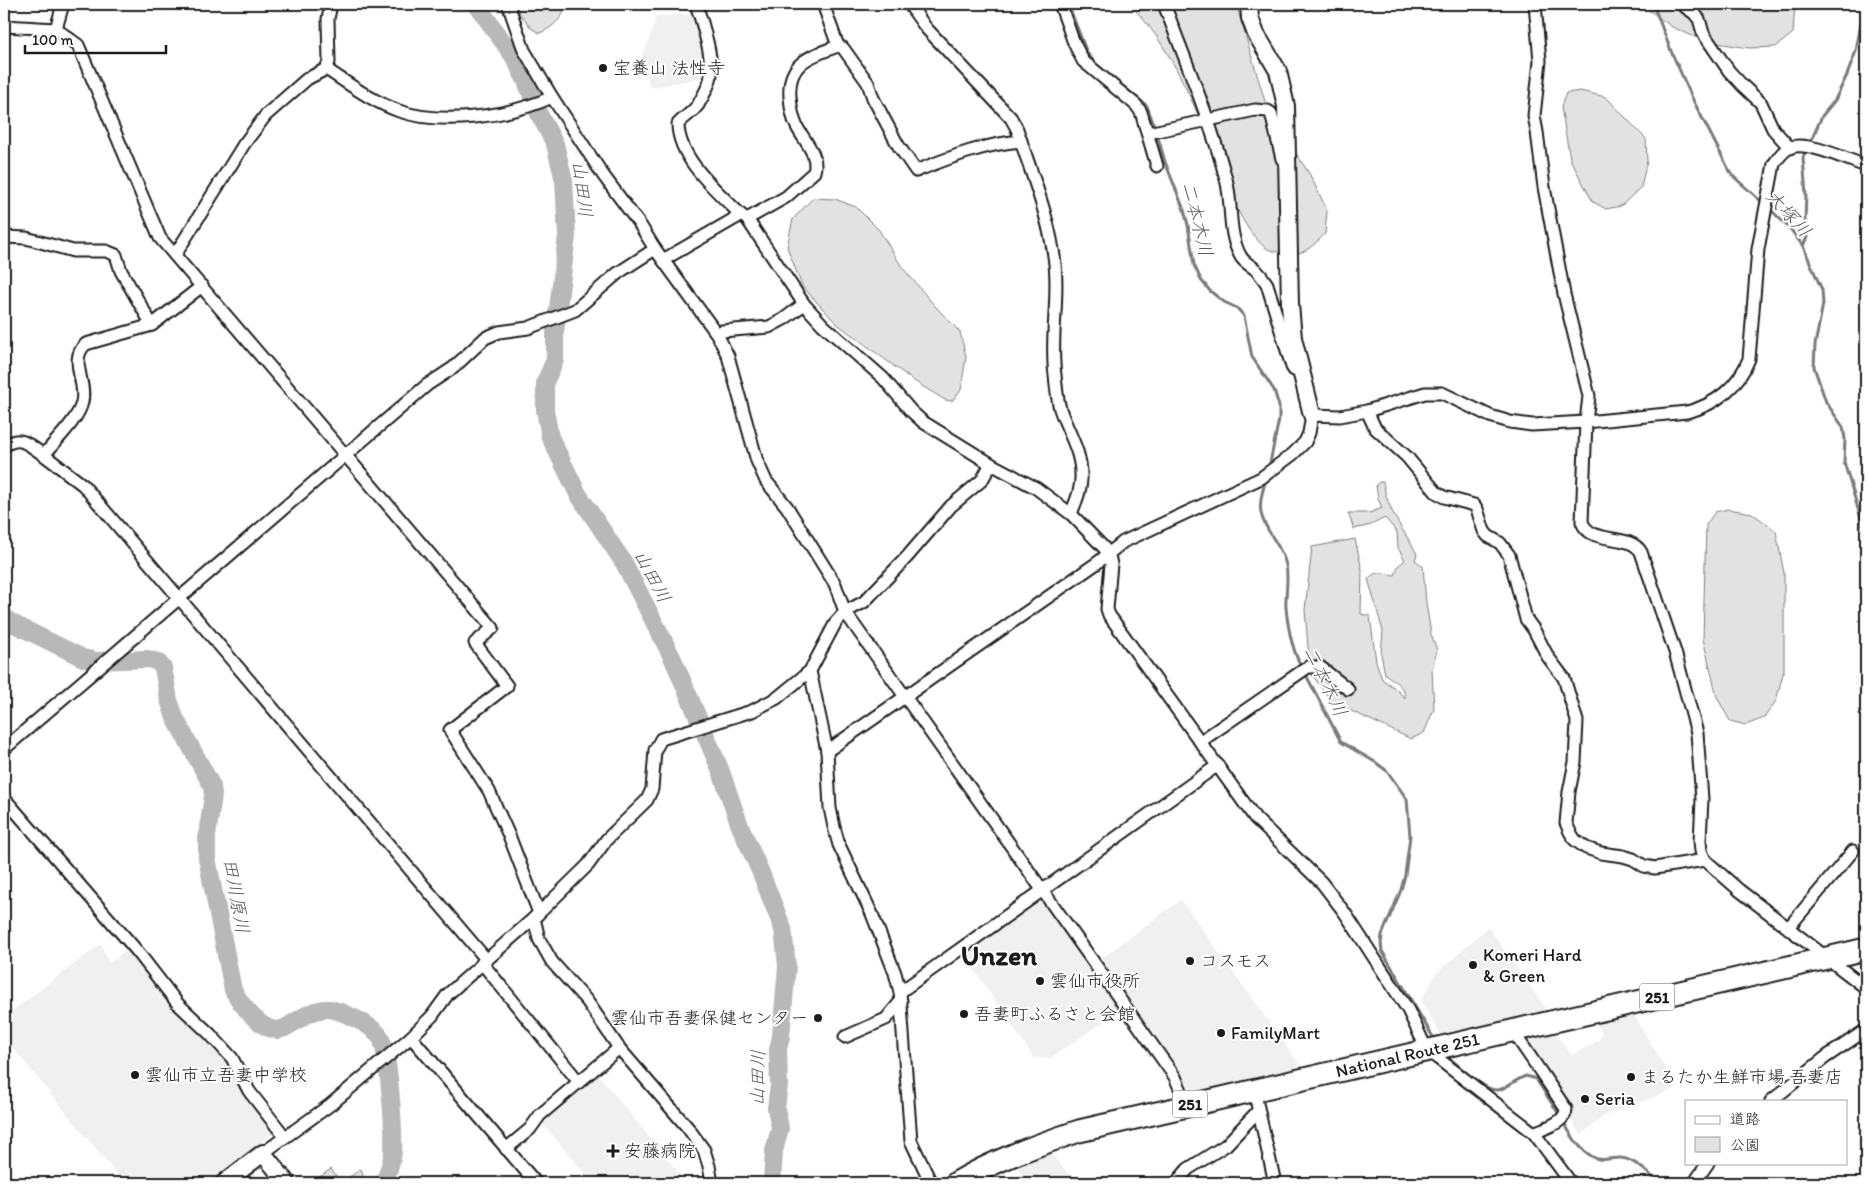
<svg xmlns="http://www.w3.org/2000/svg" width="1870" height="1187" font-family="Itim,'Klee One',sans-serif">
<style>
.built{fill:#f0f0f0}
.green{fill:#e2e2e2;stroke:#7f7f7f}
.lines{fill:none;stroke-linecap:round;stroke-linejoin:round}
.stream{stroke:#7a7a7a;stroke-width:3}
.river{stroke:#b8b8b8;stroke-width:18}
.street-casing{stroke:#1c1c1c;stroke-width:15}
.secondary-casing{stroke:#1c1c1c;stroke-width:20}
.highway-casing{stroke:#1c1c1c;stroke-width:25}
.street{stroke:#fff;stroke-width:11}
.secondary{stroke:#fff;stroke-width:16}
.highway{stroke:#fff;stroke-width:21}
.poi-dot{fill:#1c1c1c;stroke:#fff;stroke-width:2}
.labels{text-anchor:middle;stroke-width:4;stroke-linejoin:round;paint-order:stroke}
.shield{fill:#fff;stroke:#606060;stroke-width:1}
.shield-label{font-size:16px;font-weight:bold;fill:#1c1c1c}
.poi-label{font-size:18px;fill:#1c1c1c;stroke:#fff;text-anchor:start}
.street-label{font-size:18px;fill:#1c1c1c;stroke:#fff}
.water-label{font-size:19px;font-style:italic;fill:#5a5a5a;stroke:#fff}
.town-label{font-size:28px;font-weight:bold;fill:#1c1c1c;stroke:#fff}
</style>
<rect width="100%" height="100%" fill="#fff"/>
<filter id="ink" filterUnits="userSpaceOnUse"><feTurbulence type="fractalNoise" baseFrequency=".02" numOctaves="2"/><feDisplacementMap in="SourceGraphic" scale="10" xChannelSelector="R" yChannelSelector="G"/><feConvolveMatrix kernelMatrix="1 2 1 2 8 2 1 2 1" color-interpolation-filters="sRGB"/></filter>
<g filter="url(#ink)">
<g class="built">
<polygon points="696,14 707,76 650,88 642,53 647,47 656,16"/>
<polygon points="1038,900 1041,900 1116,1007 1116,1013 1049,1059 1034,1058 964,955"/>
<polygon points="1181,900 1300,1065 1298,1069 1200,1092 1194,1090 1189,1087 1099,960"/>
<polygon points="1488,927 1549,1013 1442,1037 1421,1000 1437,973"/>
<polygon points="101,944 109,963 129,948 227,1059 243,1090 274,1132 213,1183 124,1183 4,1037 4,1017"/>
<polygon points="1631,1010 1677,1088 1604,1116 1581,1135 1518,1035 1550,1027 1572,1055 1599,1040 1601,1036 1602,1032 1592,1019"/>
<polygon points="596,1072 687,1183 593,1183 540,1120"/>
<polygon points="1047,1148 1060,1165 1079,1183 1017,1183 1023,1176 1013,1161"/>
<polygon points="251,1172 266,1178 270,1183 237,1183"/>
</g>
<g class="green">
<path d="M512 4H568C562 18 554 27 540 33L532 29Z"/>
<path d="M1129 4H1236L1267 108 1310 175 1327 210 1325 234C1310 248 1303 258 1280 252 1275 251 1270 251 1266 248 1241 229 1228 187 1216 159 1195 106 1170 43 1129 4Z"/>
<polygon points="1644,4 1795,4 1793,33 1776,47 1749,48 1704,41 1672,27 1646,8"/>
<polygon points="1580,91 1606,97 1646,139 1647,161 1641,187 1621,206 1606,209 1593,202 1570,159 1561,107 1566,93"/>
<polygon points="813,198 835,199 856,207 879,230 902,267 935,306 960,332 966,357 961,390 952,401 945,400 914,381 836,323 802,286 787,247 793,219"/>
<path d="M1379 482H1383C1388 513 1403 528 1417 554L1415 560 1423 566 1426 603 1431 634 1437 650 1432 670 1434 709 1424 733 1411 739 1332 702 1310 672 1305 610 1312 547 1355 539 1362 570 1361 614 1370 616 1376 661 1382 679 1396 689 1405 698C1405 686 1394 681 1385 674L1381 654 1383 631 1368 579C1377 569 1385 574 1395 575L1398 566 1405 560 1398 548 1397 532 1385 518 1371 525 1354 529 1348 513H1369L1382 508 1378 499 1376 485Z"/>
<polygon points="1728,509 1752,513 1776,531 1784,573 1784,670 1776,701 1764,718 1746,725 1730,721 1717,697 1703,639 1706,525 1715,512"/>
<polygon points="331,1169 341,1183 361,1169 365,1183 311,1183"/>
</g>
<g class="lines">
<g class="stream">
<polyline points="1068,4 1087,53 1096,64 1147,106 1155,128"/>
<polyline points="1653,4 1671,51 1694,102 1729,170 1734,177 1763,203"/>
<polyline points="1157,134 1165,162 1184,210 1188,225 1194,265 1201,280 1210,291 1224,302 1237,308 1244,316 1252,357 1274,390 1279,406 1279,419 1269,468"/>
<polyline points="1811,141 1822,116 1835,100 1847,75 1856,51 1861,23 1866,15"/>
<polyline points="1768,207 1792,231 1803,246 1822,290 1823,304 1815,345 1814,367 1826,402 1843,427 1845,439 1844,462 1862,522 1866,543"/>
<polyline points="1803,246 1807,237 1805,220 1806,195 1803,158 1805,152"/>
<path d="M1266 479C1263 490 1259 501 1261 513 1263 528 1282 546 1286 565 1289 580 1285 594 1286 608 1288 628 1292 650 1302 668"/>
<polyline points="1305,673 1341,742 1375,762 1387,771 1407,799 1410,836 1405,875 1401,890 1382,935 1381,943 1382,951 1436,1042"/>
<path d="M1446 1055C1456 1063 1484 1092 1498 1090 1508 1088 1516 1079 1526 1076L1536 1079 1560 1116"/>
<path d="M1563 1122C1572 1135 1578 1149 1593 1157 1602 1162 1610 1158 1620 1158 1632 1158 1650 1173 1657 1183"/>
</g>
<g class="river">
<polyline points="476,4 514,57 526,81 539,114 555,144 564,181 567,236 555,332 555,360 545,382 545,410 550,437 578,494 624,563 673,659 720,769 740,826 761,873 783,929 787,966 781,1036 778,1050 779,1085 776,1108 780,1128 774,1151 772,1183"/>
<path d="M4 617 10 622 83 658 96 661 148 659 158 662 163 668 169 700 175 718 212 786 213 795 207 836V858L233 990C240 1003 260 1030 277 1030 290 1030 306 1008 329 1009 341 1010 371 1025 379 1035 389 1046 394 1132 393 1150 393 1161 387 1173 384 1183"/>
</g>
<g class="street-casing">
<g id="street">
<polyline points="508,4 524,50 552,97 603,175 640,225 655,249 717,334 728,356 757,461 766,481 787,507 835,584 845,612 1175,1077 1187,1104"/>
<path d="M696 4C702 21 715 63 710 80 708 88 702 98 698 105 692 113 684 117 678 124 678 159 718 192 741 215L747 219 804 304 823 325 883 378 911 411 923 422 991 464 1036 488 1071 514 1108 552 1111 564 1107 609 1109 615 1255 818 1322 883 1345 913 1408 1010 1427 1050 1534 1133 1571 1183"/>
<path d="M909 4 926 28 1011 118 1017 129C1031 173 1050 218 1055 264 1059 301 1050 338 1055 375 1056 386 1057 398 1060 409 1067 430 1081 451 1081 474 1082 488 1076 501 1071 514"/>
<polyline points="1060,4 1074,43 1083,61 1136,105 1141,112 1157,166"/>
<path d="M1164 4C1186 62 1210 119 1226 179 1233 204 1227 233 1241 257 1245 263 1250 265 1255 269 1260 274 1264 279 1267 284L1292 367 1294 370 1301 371"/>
<path d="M1535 4 1540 61 1534 116 1537 132 1544 187 1564 294 1589 396 1586 422 1582 522C1591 546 1629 532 1641 552L1675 652 1697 733 1702 799 1700 841 1701 851 1705 860 1739 890 1866 988"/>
<polyline points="1681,4 1694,13 1699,19 1703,33 1729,71 1742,85 1761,103 1773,129 1790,148"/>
<polyline points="4,26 56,29 78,45 160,238 493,628 475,643 507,686 450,730 489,791 510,838 539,913"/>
<polyline points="56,29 63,4"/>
<path d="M838 46 843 48 868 83 873 98 898 145 916 171C951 157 984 144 1021 141"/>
<path d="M326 69C349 84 373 102 399 111 443 126 511 116 552 97"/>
<polyline points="1148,133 1255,110 1268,111 1271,113 1282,159"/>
<path d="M747 219 786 197 814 172C819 155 805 142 797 127 792 117 791 108 790 97 787 62 811 56 838 46L823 4"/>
<polyline points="4,237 26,238 73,251 106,251 116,255 121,271 152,325"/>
<polyline points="175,255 244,144 266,115 307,79 326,69 329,62 328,19 331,4"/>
<polyline points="663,260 741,215"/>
<polyline points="717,334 722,331 769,327 784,319 804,304"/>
<polyline points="1367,411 1375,428 1407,457 1436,492 1444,497 1474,505 1477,509 1484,531 1488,536 1500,543 1509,555 1526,619 1534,630 1548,657 1564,678 1577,721 1575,762 1569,792 1566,823 1570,832 1575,840 1586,848 1601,853 1623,856 1633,859 1644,866 1655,868 1705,860"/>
<path d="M4 446C21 434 28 445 44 455 55 441 79 419 82 402 87 382 68 359 86 344L152 325 202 286"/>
<polyline points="44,455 83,485 486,959"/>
<polyline points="810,671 827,751 830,808 834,827 839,845 872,914 895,973 900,992 911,1141 931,1183"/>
<polyline points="1201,741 1308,667 1320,667 1348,689"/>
<polyline points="4,749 427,385 453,368 485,338 499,332 528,328 575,310 618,273 655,249"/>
<path d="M827 751 1097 563 1123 542 1261 478 1293 454 1305 442 1309 433 1312 415 1340 416 1367 411 1425 393H1442L1490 416 1510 422 1532 425 1586 422 1687 412C1715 405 1738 387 1749 359L1758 249 1774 164C1779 157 1783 150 1791 147 1808 141 1848 160 1866 166"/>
<polyline points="4,798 137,951 178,1004 210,1034 232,1058 249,1091 285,1137"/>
<polyline points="534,918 539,939 552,962 587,1001 619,1048 688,1128 704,1150 709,1166 712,1183"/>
<polyline points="1789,927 1853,851"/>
<polyline points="482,963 579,1082"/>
<polyline points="900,992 1218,765"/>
<path d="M1512 1030 1566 1109C1566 1123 1544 1128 1534 1133"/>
<polyline points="411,1037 536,1183"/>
<polyline points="845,1037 886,1019 901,1001"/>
<polyline points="1254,1090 1275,1183"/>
<polyline points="1771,1101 1826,1057 1866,1030"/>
<polyline points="506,1149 530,1129 540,1115 619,1048"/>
<polyline points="263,1153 330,1105 411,1037 432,1016 448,994 534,918 588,865 607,839 647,800 652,789 655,750 661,739 752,711 777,698 810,671 836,622 845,612 864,602 907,557 951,506 982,480 991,464"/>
<polyline points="1176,1183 1188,1169 1226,1145 1258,1111"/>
<polyline points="1694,1183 1708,1163"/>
</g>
</g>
<g class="secondary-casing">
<g id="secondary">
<polyline points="1249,4 1250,18 1256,34 1278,71 1286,106 1290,305 1293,338 1312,415"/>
<polyline points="224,1183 263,1153 286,1182"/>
</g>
</g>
<g class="highway-casing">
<g id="highway">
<path id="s1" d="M956 1183C995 1160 1037 1145 1079 1131L1866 949"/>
</g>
</g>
<use href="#street" class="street"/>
<use href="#secondary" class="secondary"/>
<use href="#highway" class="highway"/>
</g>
</g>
<g class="poi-dot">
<circle cx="603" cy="68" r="5"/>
<circle cx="1190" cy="961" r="5"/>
<circle cx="1473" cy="965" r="5"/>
<circle cx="1040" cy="981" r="5"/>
<circle cx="964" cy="1014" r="5"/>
<circle cx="818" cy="1018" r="5"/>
<circle cx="1221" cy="1033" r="5"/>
<circle cx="135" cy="1075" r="5"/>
<circle cx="1631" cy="1077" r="5"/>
<circle cx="1585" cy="1099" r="5"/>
<path d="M610.5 1143.5h5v5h5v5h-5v5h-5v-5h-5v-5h5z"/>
</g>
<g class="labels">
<g class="shield">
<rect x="1639.5" y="983.5" width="35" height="27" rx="4"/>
<rect x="1172.5" y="1090.5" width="35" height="27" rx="4"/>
</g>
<g class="shield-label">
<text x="1657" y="1003">251</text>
<text x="1190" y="1110">251</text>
</g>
<g class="poi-label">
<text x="613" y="74">宝養山 法性寺</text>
<text x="1483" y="961">Komeri Hard<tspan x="1483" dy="21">&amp; Green</tspan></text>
<text x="1200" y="967">コスモス</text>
<text x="1050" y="987">雲仙市役所</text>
<text x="974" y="1020">吾妻町ふるさと会館</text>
<text x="808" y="1024" text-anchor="end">雲仙市吾妻保健センター</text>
<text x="1231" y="1039">FamilyMart</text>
<text x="145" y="1081">雲仙市立吾妻中学校</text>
<text x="1641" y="1083">まるたか生鮮市場 吾妻店</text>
<text x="1595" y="1105">Seria</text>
<text x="624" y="1157">安藤病院</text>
</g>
<g class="street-label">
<text dy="6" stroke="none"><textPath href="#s1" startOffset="471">National Route 251</textPath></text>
</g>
<g class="water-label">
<text transform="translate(583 189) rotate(83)" y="7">山田川</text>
<text transform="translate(1789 213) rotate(48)" y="7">大塚川</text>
<text transform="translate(1198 219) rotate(76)" y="7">二本木川</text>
<text transform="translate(653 576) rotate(62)" y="7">山田川</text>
<text transform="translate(1326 681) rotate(64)" y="7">二本木川</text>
<text transform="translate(237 896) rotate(80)" y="7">田川原川</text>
<text transform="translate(757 1078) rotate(-89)" y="7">山田川</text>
</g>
<g class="town-label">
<text x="999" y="965">Unzen</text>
</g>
</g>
<rect width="1870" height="1187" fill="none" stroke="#fff" stroke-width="20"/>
<rect x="10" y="10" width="1850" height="1167" fill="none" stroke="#1c1c1c" stroke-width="2" filter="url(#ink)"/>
<rect x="1685" y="1100" width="162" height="65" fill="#ffffff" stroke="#a4a4a4"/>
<rect x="1695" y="1116" width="25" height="8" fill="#ffffff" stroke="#a4a4a4"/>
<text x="1730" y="1124" font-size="15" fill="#1c1c1c">道路</text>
<rect x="1695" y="1137" width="25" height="15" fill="#e2e2e2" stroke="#a4a4a4"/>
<text x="1730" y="1150" font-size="15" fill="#1c1c1c">公園</text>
<path d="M25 45v8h141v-8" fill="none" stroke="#1c1c1c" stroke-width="2.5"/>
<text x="32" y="45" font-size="15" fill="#1c1c1c" stroke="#ffffff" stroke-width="4" paint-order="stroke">100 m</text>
</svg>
